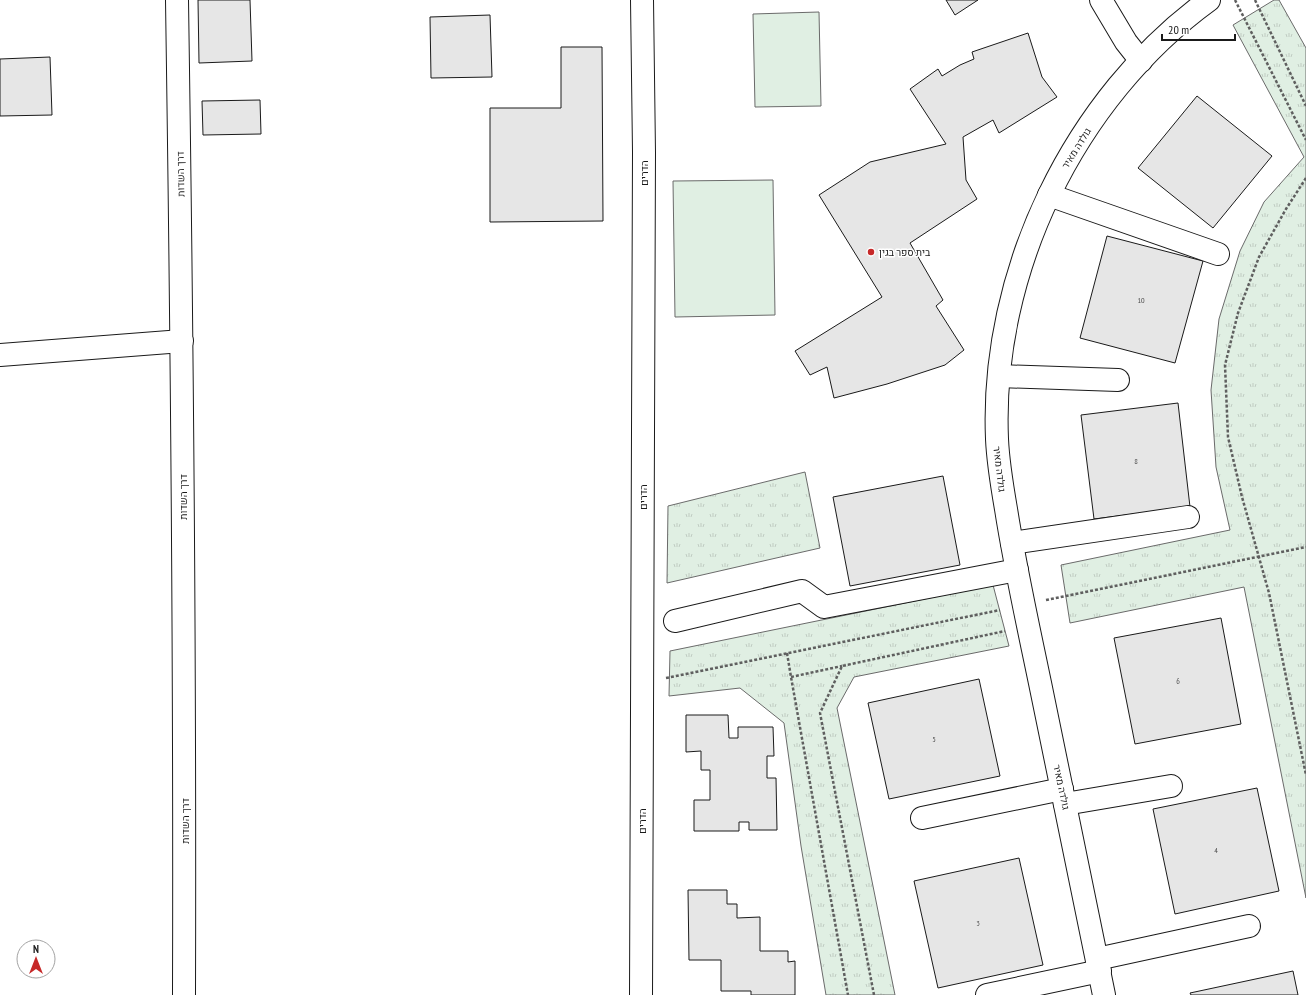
<svg xmlns="http://www.w3.org/2000/svg" width="1306" height="995" font-family="'PT Sans Narrow',Heebo,sans-serif">
<style>
.park{fill:url(#park-tufts);stroke:#6a6a6a}
.pitch{fill:#e0efe3;stroke:#6a6a6a}
.building{fill:#e6e6e6;stroke:#1a1a1a}
.lines{fill:none;stroke-linecap:round;stroke-linejoin:round}
.minor-casing{stroke:#1a1a1a;stroke-width:24}
.path{stroke:#5f5f5f;stroke-width:2.5;stroke-dasharray:3 2;stroke-linecap:butt}
.minor{stroke:#fff;stroke-width:22}
.poi-dot{fill:#c62828;stroke:#fff;stroke-width:1.5}
.labels{text-anchor:middle;stroke-width:3;stroke-linejoin:round;paint-order:stroke}
.number-label{font-size:8px;fill:#4d4d4d}
.street-label{font-size:10px;fill:#1a1a1a;stroke:#fff}
.poi-label{font-size:10px;fill:#1a1a1a;stroke:#fff;text-anchor:start}
</style>
<defs>
<pattern id="park-tufts" width="24" height="20" patternUnits="userSpaceOnUse"><rect width="24" height="20" fill="#e0efe3"/><path d="M3 7l-1-3M5 7V3M7 7l1-3M15 17l-1-3M17 17v-4M19 17l1-3" fill="none" stroke="#c0ccc2"/></pattern>
</defs>
<rect width="100%" height="100%" fill="#fff"/>
<g class="park">
<polygon points="1274,0 1279,0 1306,48 1306,898 1244,587 1070,623 1061,565 1230,530 1216,467 1211,390 1219,319 1240,251 1264,202 1304,157 1233,25"/>
<polygon points="805,472 820,548 667,583 668,506"/>
<polygon points="993,585 1009,646 854,677 837,708 895,995 826,995 801,846 784,723 740,688 669,696 670,651"/>
</g>
<g class="pitch">
<polygon points="819,12 821,106 755,107 753,14"/>
<polygon points="773,180 775,315 675,317 673,181"/>
</g>
<g class="building">
<polygon points="198,0 250,0 252,61 199,63"/>
<polygon points="946,0 978,0 955,15"/>
<polygon points="490,15 492,77 431,78 430,17"/>
<polygon points="1028,33 1042,77 1057,97 999,133 993,120 963,137 966,180 977,199 910,243 943,300 936,306 964,350 945,365 887,384 834,398 827,367 810,375 795,351 882,297 819,195 870,162 946,144 910,89 938,69 942,76 960,65 974,59 972,52"/>
<polygon points="561,47 602,47 603,221 490,222 490,108 561,108"/>
<polygon points="50,57 52,115 0,116 0,59"/>
<polygon points="1197,96 1272,156 1213,228 1138,168"/>
<polygon points="260,100 261,134 203,135 202,101"/>
<polygon points="1107,236 1203,261 1175,363 1080,338"/>
<polygon points="1178,403 1190,507 1094,519 1081,415"/>
<polygon points="943,476 960,565 850,586 833,497"/>
<polygon points="1221,618 1241,724 1135,744 1114,638"/>
<polygon points="979,679 1000,776 889,799 868,703"/>
<polygon points="686,715 728,715 729,738 738,738 738,727 773,727 774,756 767,756 767,778 776,778 777,830 749,830 749,822 739,822 739,831 694,831 694,800 710,800 710,770 701,770 701,751 686,752"/>
<polygon points="1257,788 1279,891 1175,914 1153,809"/>
<polygon points="1019,858 1043,965 938,988 914,881"/>
<polygon points="688,890 727,890 727,904 737,904 737,918 760,917 760,951 788,951 788,962 795,961 795,995 751,995 751,991 721,991 721,960 689,960"/>
<polygon points="1293,971 1298,995 1191,995 1190,993"/>
</g>
<g class="lines">
<g class="minor-casing">
<g id="minor">
<path d="M177 0C182 332 185 663 184 995"/>
<polyline points="1101,0 1126,42 1141,61"/>
<polyline points="1049,195 1218,254"/>
<polyline points="0,355 182,341"/>
<polyline points="999,376 1118,380"/>
<polyline points="1012,543 1188,517"/>
<polyline points="675,621 802,591 824,607 1017,570"/>
<polyline points="1065,804 1171,786"/>
<polyline points="922,818 1062,789"/>
<polyline points="1097,959 1249,926"/>
<polyline points="641,995 644,152 642,0"/>
<polyline points="987,995 1100,971"/>
<path d="M1104 995C1083 891 1062 787 1040 683 1028 625 1015 567 1006 509 1002 486 998 462 997 439 990 272 1074 98 1209 0"/>
</g>
</g>
<g class="path">
<polyline points="1235,0 1306,140"/>
<polyline points="1255,0 1306,106"/>
<polyline points="1306,178 1286,209 1259,257 1238,313 1225,365 1228,437 1242,497 1269,593 1306,775"/>
<polyline points="1046,600 1306,547"/>
<polyline points="787,653 791,677 848,995"/>
<polyline points="791,677 842,666"/>
<polyline points="666,678 1000,610"/>
<polyline points="874,995 820,713 842,666 1005,631"/>
</g>
<use href="#minor" class="minor"/>
</g>
<circle class="poi-dot" cx="871" cy="252" r="4"/>
<g class="labels">
<g class="number-label">
<text x="1141" y="303">10</text>
<text x="1136" y="464">8</text>
<text x="1178" y="684">6</text>
<text x="934" y="742">5</text>
<text x="1216" y="853">4</text>
<text x="978" y="926">3</text>
</g>
<g class="street-label">
<text transform="translate(1076 148) rotate(-58)" y="4">גולדה מאיר</text>
<text transform="translate(644 173) rotate(-90)" y="4">הדרים</text>
<text transform="translate(180 174) rotate(-91)" y="4">דרך השדות</text>
<text transform="translate(1000 469) rotate(83)" y="4">גולדה מאיר</text>
<text transform="translate(183 497) rotate(-90)" y="4">דרך השדות</text>
<text transform="translate(643 497) rotate(-90)" y="4">הדרים</text>
<text transform="translate(1062 787) rotate(78)" y="4">גולדה מאיר</text>
<text transform="translate(185 821) rotate(-90)" y="4">דרך השדות</text>
<text transform="translate(642 821) rotate(-90)" y="4">הדרים</text>
</g>
<g class="poi-label">
<text x="879" y="256">בית ספר בגין</text>
</g>
</g>
<g transform="translate(36 959)"><circle r="19" fill="#ffffff" stroke="#a3a3a3"/>
<path d="M0-3L7 15L0 10L-7 15Z" fill="#c62828"/>
<text y="-6" font-size="11" font-weight="bold" text-anchor="middle" fill="#1a1a1a">N</text>
</g>
<path d="M1162 34v6h73v-6" fill="none" stroke="#1a1a1a" stroke-width="2"/>
<text x="1168" y="34" font-size="12" fill="#1a1a1a" stroke="#ffffff" stroke-width="3" paint-order="stroke">20 m</text>
</svg>
